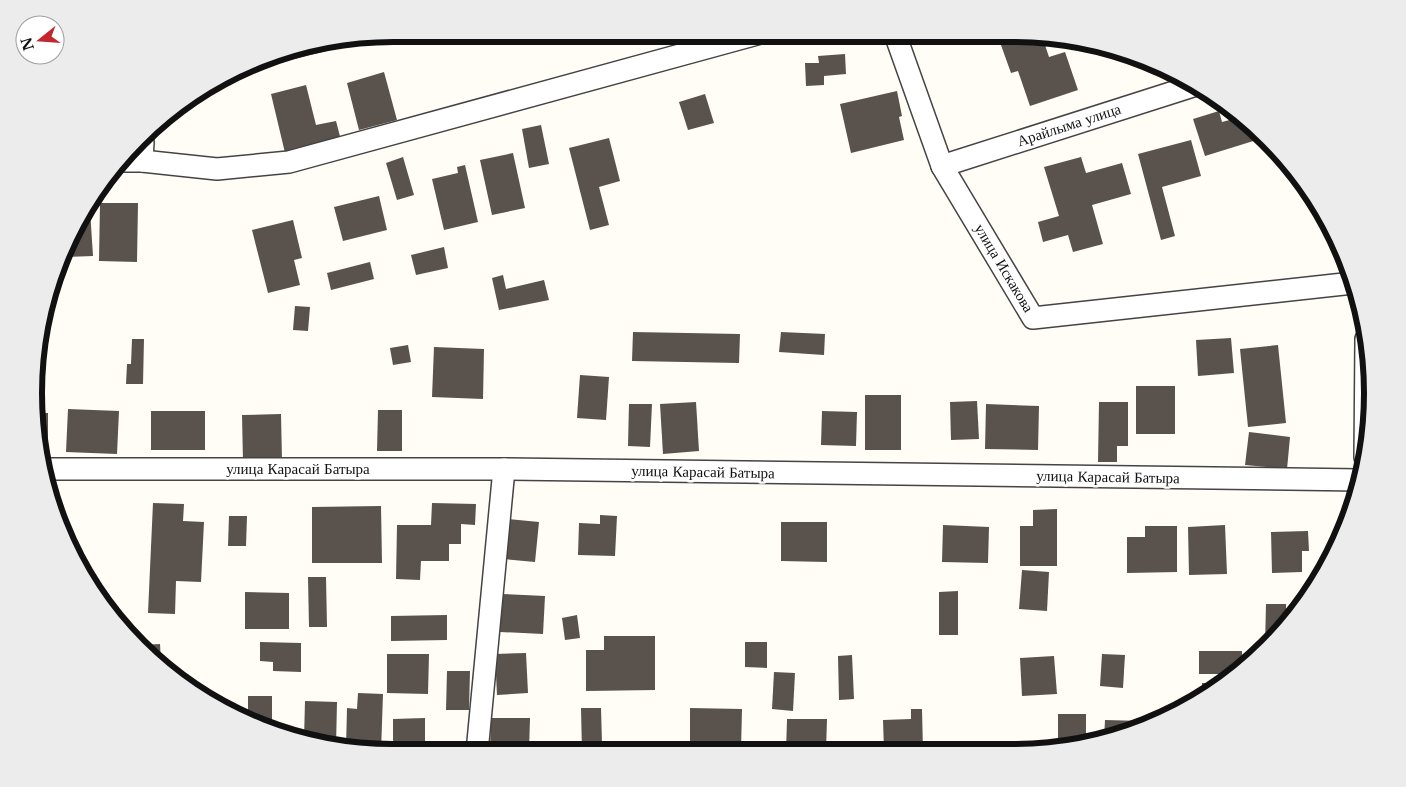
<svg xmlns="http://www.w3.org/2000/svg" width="1406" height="787" font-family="'Libre Baskerville',serif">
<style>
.building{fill:#5a524d}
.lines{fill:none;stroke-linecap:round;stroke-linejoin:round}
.street-casing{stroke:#444;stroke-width:24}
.street{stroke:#fff;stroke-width:21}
.labels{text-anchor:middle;stroke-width:5;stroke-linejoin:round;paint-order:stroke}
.street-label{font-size:15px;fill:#111;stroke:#fff}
.rim{fill:none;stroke:#111;stroke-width:6}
</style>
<rect width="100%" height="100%" fill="#fffdf5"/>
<g class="building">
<polygon points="997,34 1036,35 1042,36 1049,57 1065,52 1078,90 1030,106 1018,71 1011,73"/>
<polygon points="334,44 335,49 274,64 272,56 278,53"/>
<polygon points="845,54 846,74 824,76 824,85 806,86 805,63 819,63 818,56"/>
<polygon points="384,72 397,120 359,130 347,83"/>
<polygon points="306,85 316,125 336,121 342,144 286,157 271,94"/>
<polygon points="897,91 902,116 899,117 904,140 851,153 840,104"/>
<polygon points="705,94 714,123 688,130 679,102"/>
<polygon points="1219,111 1222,122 1241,117 1250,123 1263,138 1205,156 1193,119"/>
<polygon points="541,125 549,164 529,168 522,129"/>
<polygon points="609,138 620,181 599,187 609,225 590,230 569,148"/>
<polygon points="1191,140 1201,176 1162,187 1175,236 1161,240 1138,154"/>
<polygon points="513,153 525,208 492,215 480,160"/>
<polygon points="403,157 414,195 397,200 386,163"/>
<polygon points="1081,157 1086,173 1122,163 1131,194 1092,205 1103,244 1073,252 1068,235 1043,242 1038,222 1059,216 1044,167"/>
<polygon points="465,165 478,222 444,230 432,179 458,173 457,167"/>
<polygon points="379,196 387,230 343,241 334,207"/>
<polygon points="100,203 138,203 137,262 99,261"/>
<polygon points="87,210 90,210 93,256 66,257"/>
<polygon points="293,220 302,258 294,260 300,285 268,293 252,230"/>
<polygon points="444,247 448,268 416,275 411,255"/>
<polygon points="370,262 374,279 331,290 327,273"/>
<polygon points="503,275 506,289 544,280 549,300 499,310 492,278"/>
<polygon points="295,306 310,307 308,331 293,330"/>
<polygon points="633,332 740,334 739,363 632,361"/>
<polygon points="781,332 825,334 824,355 779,352"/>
<polygon points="1231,338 1234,373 1198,376 1196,340"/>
<polygon points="132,339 144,339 143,384 126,384 127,364 131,364"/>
<polygon points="408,345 411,362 393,365 390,348"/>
<polygon points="1278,345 1286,423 1248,427 1240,349"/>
<polygon points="434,347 484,349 483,399 432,397"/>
<polygon points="580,375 609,377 606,420 577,418"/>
<rect x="1136" y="386" width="39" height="48"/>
<rect x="865" y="395" width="36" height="55"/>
<polygon points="977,401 979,439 951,440 950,402"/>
<polygon points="696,402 699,451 663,454 660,404"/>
<polygon points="1099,402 1128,402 1128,446 1117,446 1117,462 1098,462"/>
<polygon points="629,404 652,404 650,447 628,446"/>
<polygon points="986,404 1039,406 1038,450 985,449"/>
<polygon points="68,409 119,411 117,454 66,452"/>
<polygon points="378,410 402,410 402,451 377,451"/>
<rect x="151" y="411" width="54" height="39"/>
<polygon points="822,411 857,412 856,446 821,445"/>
<polygon points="35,413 48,413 48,449 42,449 35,417"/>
<polygon points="281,414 282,461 243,462 242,415"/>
<polygon points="1249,432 1290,437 1287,469 1245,465"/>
<polygon points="153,503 184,504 183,521 204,522 201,582 176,581 175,614 148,613"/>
<polygon points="432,503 476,504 475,525 461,524 461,544 449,544 449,561 421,561 420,580 396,579 397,525 431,525"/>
<polygon points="381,506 382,563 312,563 312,507"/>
<polygon points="1057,509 1057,566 1020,566 1020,526 1033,526 1033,510"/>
<polygon points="600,515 617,516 615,556 578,555 579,523 600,524"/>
<polygon points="229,516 247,516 246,546 228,546"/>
<polygon points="508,519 539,522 535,562 504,559"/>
<polygon points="781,522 827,522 827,562 781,561"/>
<polygon points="943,525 989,527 988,563 942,562"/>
<polygon points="1225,525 1227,574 1189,575 1188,527"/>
<polygon points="1145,526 1177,526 1177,572 1127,573 1127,537 1145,537"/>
<polygon points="1308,531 1309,551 1302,551 1302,572 1272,573 1271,532"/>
<polygon points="1022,570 1049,572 1047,611 1019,609"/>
<polygon points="308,577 326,577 327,627 309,627"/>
<polygon points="958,591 958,635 939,635 939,592"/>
<polygon points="245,592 289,593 289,629 245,629"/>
<polygon points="502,594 545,596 543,634 500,632"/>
<polygon points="1266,604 1286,604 1286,618 1290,618 1268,646 1265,646"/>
<polygon points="447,615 447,640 391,641 391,616"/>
<polygon points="577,615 580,638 565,640 562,618"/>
<polygon points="604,636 655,636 655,690 586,691 586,650 604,650"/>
<polygon points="260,642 301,643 301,672 273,671 273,662 260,661"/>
<polygon points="745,642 767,642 767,668 745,667"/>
<polygon points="160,644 161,662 140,645"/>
<polygon points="1199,651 1242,651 1242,668 1236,674 1199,674"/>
<polygon points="526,653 528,693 497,695 495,654"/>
<polygon points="387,654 429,654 428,694 387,693"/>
<polygon points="1102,654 1125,655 1123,688 1100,686"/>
<polygon points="852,655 854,699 839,700 838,656"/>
<polygon points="1054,656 1057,694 1022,696 1020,658"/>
<polygon points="447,671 470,671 469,710 446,710"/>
<polygon points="774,672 795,673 793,711 772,709"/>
<polygon points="1202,683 1224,683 1212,693 1202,698"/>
<polygon points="358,693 383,694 381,752 367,752 346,748 347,708 357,709"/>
<polygon points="248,696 272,696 272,731 233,714 248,714"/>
<polygon points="305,701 337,702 336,746 304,739"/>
<polygon points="581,708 601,708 602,743 615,743 616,752 582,752"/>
<polygon points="690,708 742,709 741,750 690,749"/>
<polygon points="911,709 922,709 923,751 884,751 883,720 911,719"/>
<polygon points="1058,714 1086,714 1086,744 1058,750"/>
<polygon points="425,718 425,752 393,752 393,719"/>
<polygon points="491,718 530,718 529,752 490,752"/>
<polygon points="787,719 827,719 826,751 786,751"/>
<polygon points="1105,720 1143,721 1143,727 1128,734 1104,740"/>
</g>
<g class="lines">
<g class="street-casing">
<g id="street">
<polyline points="895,34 942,166 1033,318 1353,283"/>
<polyline points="125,161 142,161 217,169 289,162 757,34"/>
<polyline points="142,161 143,142"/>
<polyline points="942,166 1196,85"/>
<polyline points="1365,457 1366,339"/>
<polyline points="47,469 504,469 1360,480"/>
<polyline points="477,752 504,469"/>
</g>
</g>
<use href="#street" class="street"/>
</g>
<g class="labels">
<g class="street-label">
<text transform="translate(1069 125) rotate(-18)" y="5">Арайлыма улица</text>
<text transform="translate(1004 268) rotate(59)" y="5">улица Искакова</text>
<text x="298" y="474">улица Карасай Батыра</text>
<text transform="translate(703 472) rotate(1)" y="5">улица Карасай Батыра</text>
<text transform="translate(1108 477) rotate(1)" y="5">улица Карасай Батыра</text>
</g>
</g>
<path d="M0 0H1406V787H0ZM393 42H1013A351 351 0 0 1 1364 393V393A351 351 0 0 1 1013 744H393A351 351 0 0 1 42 393V393A351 351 0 0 1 393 42Z" fill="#ececec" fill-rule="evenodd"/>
<path class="rim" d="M393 42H1013A351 351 0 0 1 1364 393V393A351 351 0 0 1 1013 744H393A351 351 0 0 1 42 393V393A351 351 0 0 1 393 42Z"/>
<g transform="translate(40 40) rotate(253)"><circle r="24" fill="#ffffff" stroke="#a0a0a0"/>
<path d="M0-4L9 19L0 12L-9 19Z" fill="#c4262e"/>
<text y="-8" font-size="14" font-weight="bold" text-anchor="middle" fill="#111111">N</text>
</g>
</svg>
